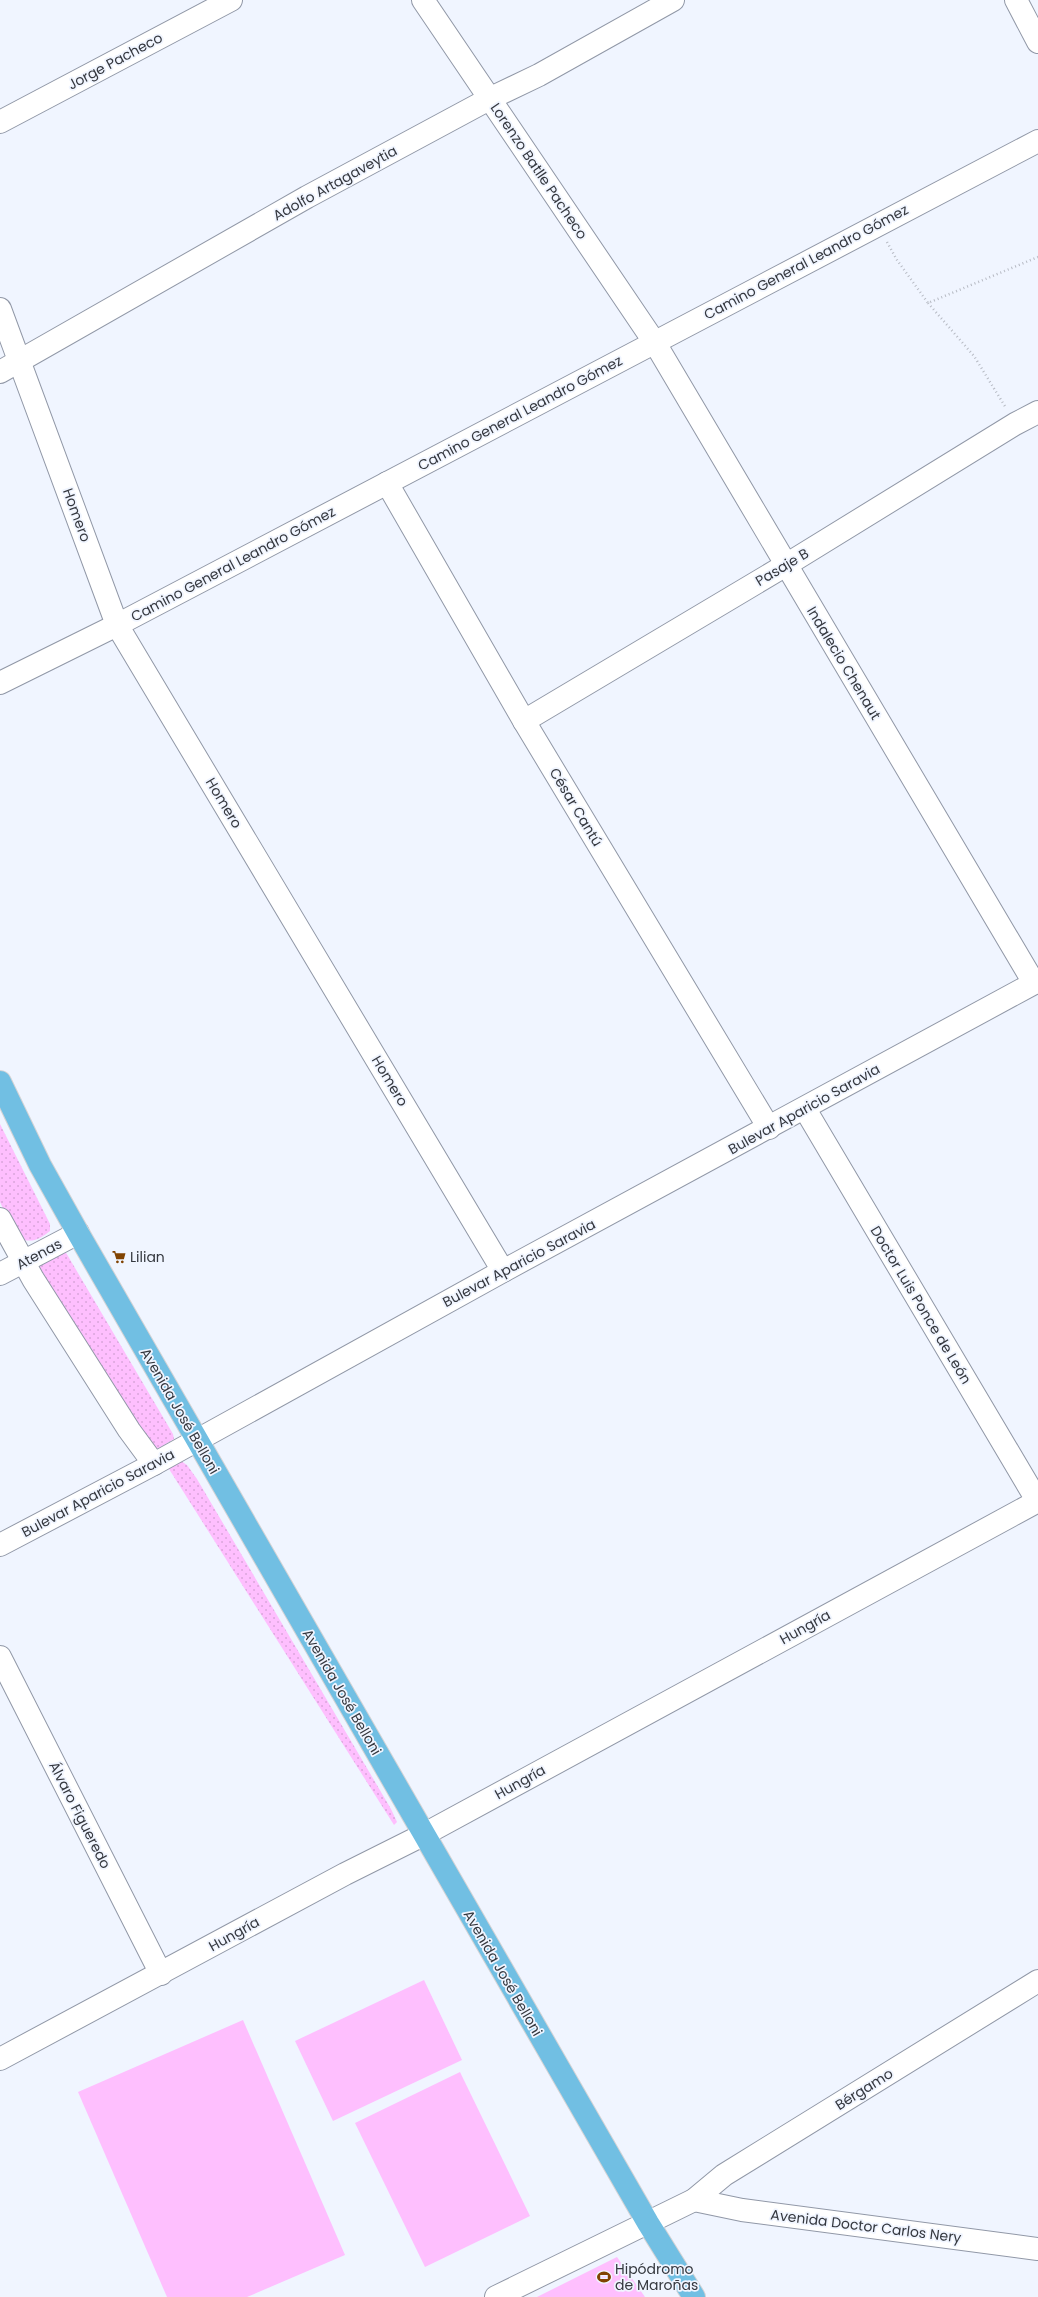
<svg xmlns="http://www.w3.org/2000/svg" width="1038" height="2297" font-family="Poppins,sans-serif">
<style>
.grass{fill:url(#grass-dots)}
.pitch{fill:#febffe}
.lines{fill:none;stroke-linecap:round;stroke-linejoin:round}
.minor-casing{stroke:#9198a7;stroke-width:24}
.major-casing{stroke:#d3d3d5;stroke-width:24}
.path{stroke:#b6bac3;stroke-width:2.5;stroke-dasharray:1 3;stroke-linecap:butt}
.minor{stroke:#fff;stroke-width:22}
.major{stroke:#71bfe3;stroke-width:22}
.labels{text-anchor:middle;stroke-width:3.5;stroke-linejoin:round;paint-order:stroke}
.street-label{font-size:14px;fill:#35383f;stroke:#f0f5ff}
.poi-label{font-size:14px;fill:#35383f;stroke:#f0f5ff;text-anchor:start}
</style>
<defs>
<pattern id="grass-dots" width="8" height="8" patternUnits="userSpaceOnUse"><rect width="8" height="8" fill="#febffe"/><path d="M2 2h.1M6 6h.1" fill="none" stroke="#daa5db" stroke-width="1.8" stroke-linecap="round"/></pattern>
</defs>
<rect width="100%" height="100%" fill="#f0f5ff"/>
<g class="grass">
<path d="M0 1124 50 1224V1231C40 1239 33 1243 20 1239L13 1230 0 1202Z"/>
<polygon points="65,1251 173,1434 174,1439 159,1448 153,1449 38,1273 38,1263"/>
<polygon points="181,1461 187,1465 197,1479 391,1809 397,1822 394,1825 169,1469 170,1466"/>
</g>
<g class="pitch">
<polygon points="424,1980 462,2060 333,2121 295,2041"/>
<polygon points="243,2020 345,2255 247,2297 167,2297 78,2092"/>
<polygon points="460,2072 530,2216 425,2267 355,2123"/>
<polygon points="617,2257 645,2297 537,2297"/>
</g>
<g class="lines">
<g class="minor-casing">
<g id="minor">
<polyline points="423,0 655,343 1034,983"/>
<polyline points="1016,0 1038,42"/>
<polyline points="0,122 231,0"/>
<polyline points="0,309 117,625 503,1271"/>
<polyline points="0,372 307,197 491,98 539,75 673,0"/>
<polyline points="387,483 524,721 769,1128"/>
<polyline points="0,683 117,625 1038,141"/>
<polyline points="524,721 786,565 1015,424 1038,412"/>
<polyline points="805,1109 1038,1502"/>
<polyline points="0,1219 33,1279 129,1430 154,1464"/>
<polyline points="0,1274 78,1233"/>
<polyline points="0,1545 154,1464 503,1271 1038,981"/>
<polyline points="0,1657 161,1974"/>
<polyline points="0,2059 345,1874 423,1835 1038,1501"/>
<polyline points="694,2200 742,2210 1038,2249"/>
<polyline points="496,2297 694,2200 724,2175 1038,1981"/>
</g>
</g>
<g class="major-casing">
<polyline id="major" points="0,1082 40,1165 78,1233 648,2223 694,2297"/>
</g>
<g class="path">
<polyline points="887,242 897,260 928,303 1038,257"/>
<polyline points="928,303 974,356 1006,408"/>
</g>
<use href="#minor" class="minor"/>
<use href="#major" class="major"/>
</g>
<defs>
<g id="supermarket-bare" transform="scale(1.08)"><path d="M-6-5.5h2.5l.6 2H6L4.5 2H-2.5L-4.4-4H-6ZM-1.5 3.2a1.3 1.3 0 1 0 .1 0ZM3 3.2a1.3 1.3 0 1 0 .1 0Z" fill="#814302" stroke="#f0f5ff" stroke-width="2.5" paint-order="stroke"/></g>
<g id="stadium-bare" transform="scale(1.08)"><path d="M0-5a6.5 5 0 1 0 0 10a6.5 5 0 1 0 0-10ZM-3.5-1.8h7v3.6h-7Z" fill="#814302" stroke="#f0f5ff" stroke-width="2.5" paint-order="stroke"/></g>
</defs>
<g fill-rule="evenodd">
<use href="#supermarket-bare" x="119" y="1257"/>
<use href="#stadium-bare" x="604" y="2277"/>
</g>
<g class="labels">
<g class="street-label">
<text transform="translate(115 61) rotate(-28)" y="5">Jorge Pacheco</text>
<text transform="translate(539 171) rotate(56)" y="5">Lorenzo Batlle Pacheco</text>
<text transform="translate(335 183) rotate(-29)" y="5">Adolfo Artagaveytia</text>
<text transform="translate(806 262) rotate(-28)" y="5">Camino General Leandro Gómez</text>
<text transform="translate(520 413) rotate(-28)" y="5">Camino General Leandro Gómez</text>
<text transform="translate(77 515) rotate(70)" y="5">Homero</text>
<text transform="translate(233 564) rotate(-28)" y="5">Camino General Leandro Gómez</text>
<text transform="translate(782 567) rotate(-31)" y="5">Pasaje B</text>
<text transform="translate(844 663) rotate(59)" y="5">Indalecio Chenaut</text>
<text transform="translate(224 803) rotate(59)" y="5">Homero</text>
<text transform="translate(576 807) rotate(59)" y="5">César Cantú</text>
<text transform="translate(390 1081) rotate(59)" y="5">Homero</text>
<text transform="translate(804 1109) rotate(-29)" y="5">Bulevar Aparicio Saravia</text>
<text transform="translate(39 1254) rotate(-28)" y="5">Atenas</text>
<text transform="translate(519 1263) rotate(-28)" y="5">Bulevar Aparicio Saravia</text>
<text transform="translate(921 1305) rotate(59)" y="5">Doctor Luis Ponce de León</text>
<text transform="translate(180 1411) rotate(60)" y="5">Avenida José Belloni</text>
<text transform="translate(98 1493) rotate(-28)" y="5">Bulevar Aparicio Saravia</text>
<text transform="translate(805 1627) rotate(-29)" y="5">Hungría</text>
<text transform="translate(342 1692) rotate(60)" y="5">Avenida José Belloni</text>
<text transform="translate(520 1782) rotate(-29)" y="5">Hungría</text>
<text transform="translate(80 1815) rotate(63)" y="5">Álvaro Figueredo</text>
<text transform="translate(234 1934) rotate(-29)" y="5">Hungría</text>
<text transform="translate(503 1973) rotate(60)" y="5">Avenida José Belloni</text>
<text transform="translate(864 2089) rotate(-32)" y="5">Bérgamo</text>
<text transform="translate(866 2226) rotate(7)" y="5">Avenida Doctor Carlos Nery</text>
</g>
<g class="poi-label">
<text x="130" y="1262">Lilian</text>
<text x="615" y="2274">Hipódromo<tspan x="615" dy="16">de Maroñas</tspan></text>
</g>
</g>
</svg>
